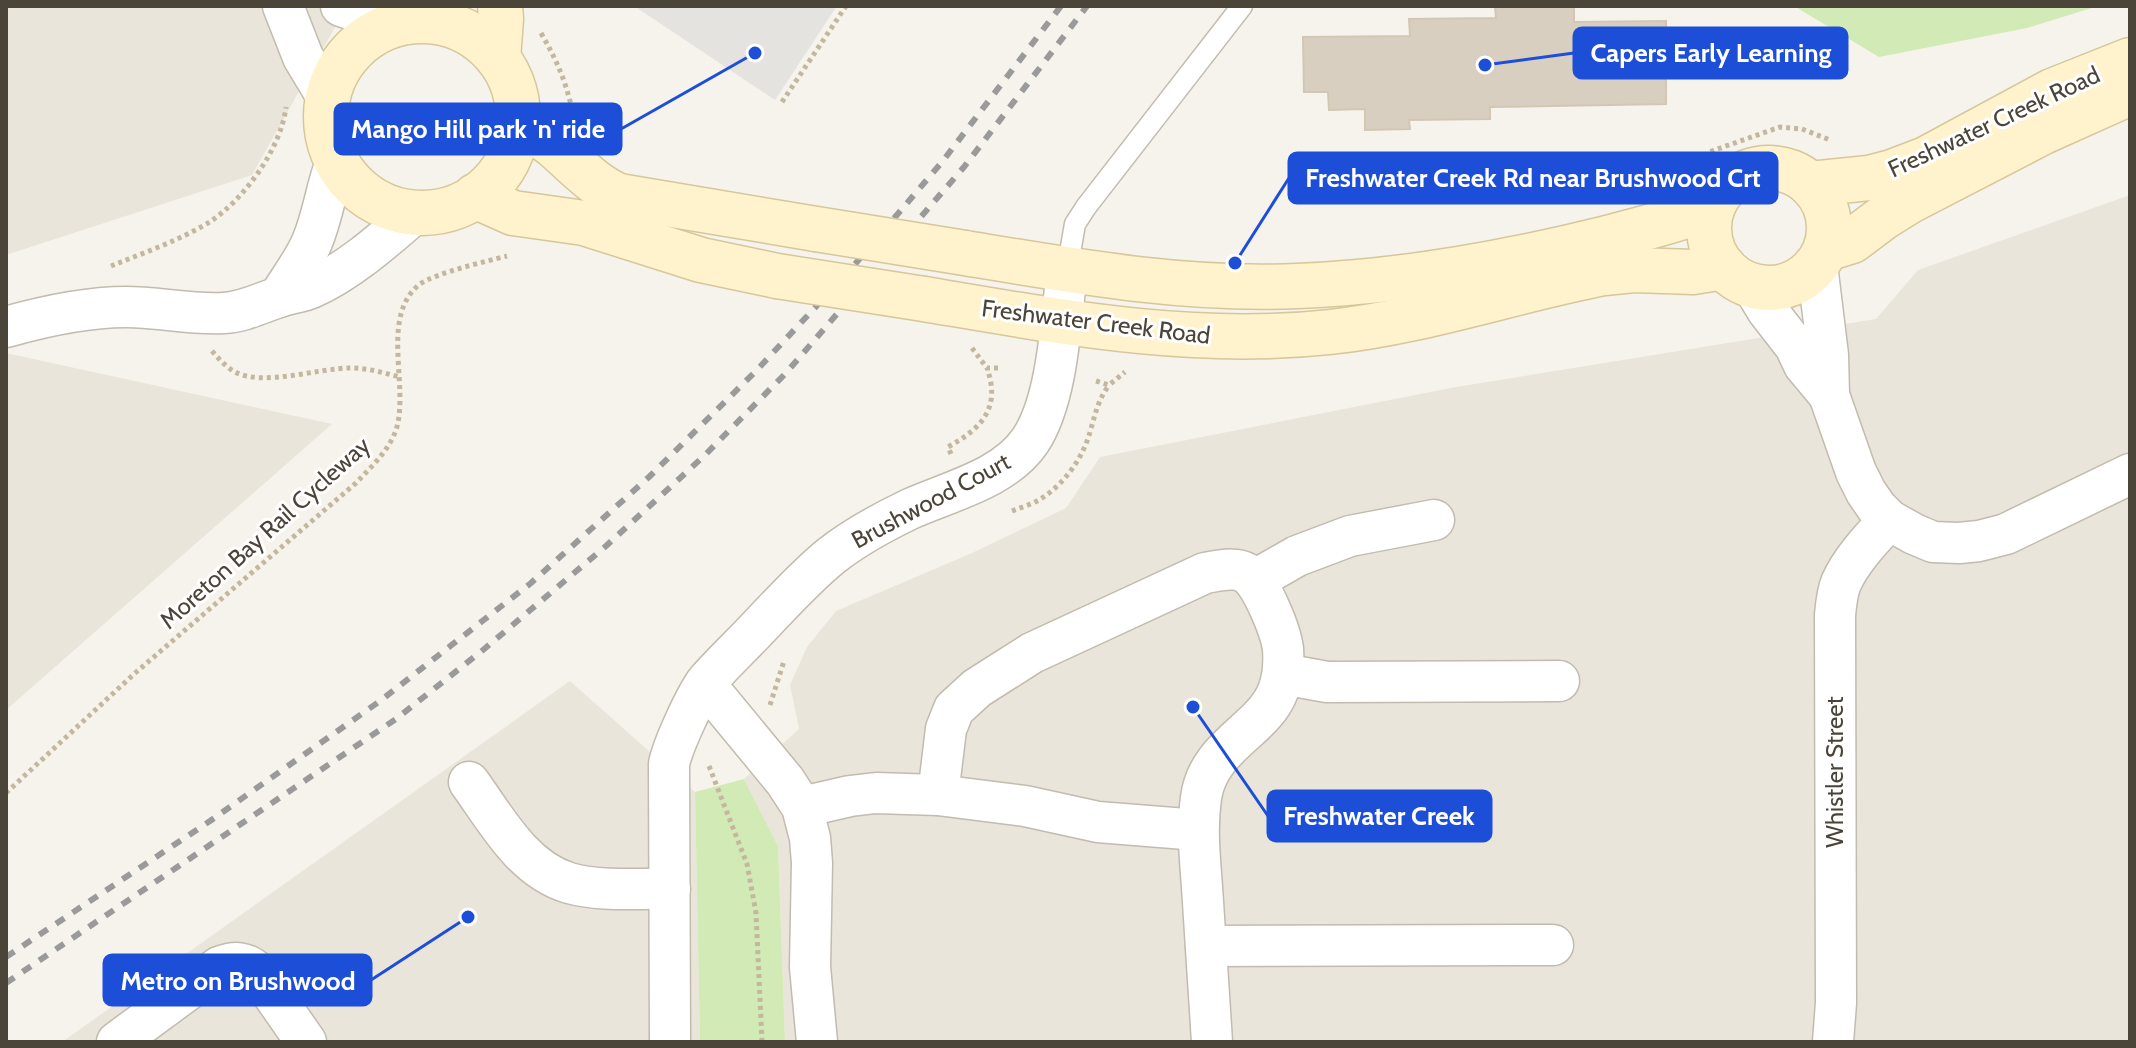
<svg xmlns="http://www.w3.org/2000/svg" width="2136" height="1048" font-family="Cabin,sans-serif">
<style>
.residential{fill:#eae5da}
.green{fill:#d2eab5}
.parking{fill:#e5e3e0}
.building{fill:#d8cfc1;stroke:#d3c7b4;stroke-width:2}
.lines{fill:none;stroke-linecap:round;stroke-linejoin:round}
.lane-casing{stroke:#c2bbae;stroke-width:23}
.street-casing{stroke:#c2bbae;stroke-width:43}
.secondary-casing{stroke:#d6c79b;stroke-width:47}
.path{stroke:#c4b79f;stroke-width:5;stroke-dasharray:4 4;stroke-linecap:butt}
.lane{stroke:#fff;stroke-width:20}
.street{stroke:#fff;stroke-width:40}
.secondary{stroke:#fff3cd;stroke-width:44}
.rail{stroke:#9a9a9a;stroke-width:6;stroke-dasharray:10 10;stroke-linecap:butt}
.secondary-bridge-casing{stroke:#d6c79b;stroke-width:47;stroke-linecap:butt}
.secondary-bridge{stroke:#fff3cd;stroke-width:44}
.labels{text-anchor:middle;stroke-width:6;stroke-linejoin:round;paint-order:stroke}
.street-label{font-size:24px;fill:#4b4439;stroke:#fff}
.leader{fill:none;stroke:#1d4ed8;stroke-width:3}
.callout-dot{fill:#1d4ed8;stroke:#fff;stroke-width:3}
.callout{fill:#1d4ed8;stroke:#1d4ed8;stroke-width:3}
.callout-label{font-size:26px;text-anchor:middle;font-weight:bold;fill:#fff}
</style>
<rect width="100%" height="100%" fill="#f6f3ec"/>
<g class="residential">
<polygon points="6,6 347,6 252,175 6,255"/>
<polygon points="2130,195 2130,1042 785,1042 778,846 744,779 799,729 790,685 807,647 836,611 972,553 1066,508 1100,457 1456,387 1876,319 1918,270"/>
<polygon points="6,353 332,424 6,710"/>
<polygon points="570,681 695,792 700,1042 62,1042"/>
</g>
<g class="green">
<polygon points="1794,6 2098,6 2027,28 1879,57"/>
<polygon points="744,779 778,846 785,1042 700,1042 695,792"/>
</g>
<polygon class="parking" points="634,6 837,6 775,100"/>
<polygon class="building" points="1574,6 1574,22 1666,21 1666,104 1490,107 1490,119 1409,120 1410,129 1365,130 1365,109 1329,110 1328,92 1304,92 1303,37 1410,36 1409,19 1496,18 1495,7"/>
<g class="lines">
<g class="lane-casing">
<polyline id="lane" points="1067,270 1075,224 1086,207 1242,6"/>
</g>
<g class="street-casing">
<g id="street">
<polyline points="283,6 303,57 327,97"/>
<polyline points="341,6 356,11 380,30"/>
<polyline points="1817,265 1828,355 1829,395 1856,472 1866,492 1877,508 1889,520 1914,534 1933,542 1959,543 1979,541 2006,534 2130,474"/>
<polyline points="1752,285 1767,310 1795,346 1804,365 1829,395"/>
<path d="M279 297C290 279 304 261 312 242 323 216 326 188 336 162"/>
<path d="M6 327C45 316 86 307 126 307 159 307 191 315 224 313 245 312 262 302 282 296 291 293 302 292 311 288 348 272 385 239 415 213"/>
<polyline points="1255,580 1297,556 1350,536 1434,520"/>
<polyline points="1283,674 1327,682 1559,681"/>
<polyline points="705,684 785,781 802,807 810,838 812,863 810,967 817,1042"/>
<path d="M469 782C496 819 522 869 569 883 601 892 637 888 670 889"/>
<path d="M938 795 946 729 954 709 977 688 1032 653 1205 573C1218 571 1234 566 1246 573 1261 581 1281 632 1283 649 1284 663 1283 678 1278 691 1263 731 1208 745 1201 798 1196 833 1201 867 1203 902 1206 948 1209 995 1212 1042"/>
<polyline points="802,807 850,796 876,793 938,795 1025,806 1098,822 1198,830"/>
<polyline points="1206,946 1553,945"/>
<path d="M117 1042 219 967C235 961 245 961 258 973L306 1042"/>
<path d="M670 1042 669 764C673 745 695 697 707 681 723 663 741 646 758 628 781 604 805 577 831 556 855 537 883 522 910 509 950 491 1004 479 1030 441 1058 400 1061 319 1067 270"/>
<path d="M1833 1042 1836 1003 1835 615C1836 604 1837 593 1841 583 1851 560 1872 538 1889 520"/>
</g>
</g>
<g class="secondary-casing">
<g id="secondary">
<circle cx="422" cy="117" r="96"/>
<polyline points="498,58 501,19 500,6"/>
<path d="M518 119C530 128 542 137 554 146 575 164 593 185 619 196L816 229"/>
<circle cx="1769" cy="228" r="60"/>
<polyline points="1810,184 1869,178 1892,172 1926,159 2052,91 2130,60"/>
<polyline points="475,196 513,213 584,223 701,260 777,276"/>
<polyline points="1826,249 1852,241 1884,217 1908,202 2043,132 2130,93"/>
<path d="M965 253C1074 271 1185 291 1297 286 1400 282 1502 264 1603 239 1626 233 1650 227 1673 220 1687 216 1700 210 1713 206"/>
<path d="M924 299C1061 322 1191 347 1330 332 1423 322 1512 291 1604 273L1634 270 1693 272 1724 267"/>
</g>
</g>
<g class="path">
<path d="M541 33C556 59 565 79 572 109"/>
<polyline points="782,102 846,6"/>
<polyline points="1685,171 1709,152 1780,127 1802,129 1830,140"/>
<path d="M111 266C143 253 178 241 208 223 243 201 281 149 286 107"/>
<polyline points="972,348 987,368 1000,368"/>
<path d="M212 351C219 359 226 367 235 372 263 387 318 368 351 368 368 368 384 373 400 377"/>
<polyline points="1096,381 1109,385 1125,372"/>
<path d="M951 454 948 447C982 428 1001 408 987 368"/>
<path d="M1012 511C1022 507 1033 504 1042 498 1064 484 1083 458 1090 432 1095 415 1098 400 1109 385"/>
<polyline points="770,705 784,661"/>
<polyline points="709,766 747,864 756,913 762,1042"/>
<path d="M6 793 134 674 356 483C371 467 388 452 396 430 410 387 379 316 420 284 436 273 487 261 507 256"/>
</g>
<use href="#lane" class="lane"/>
<use href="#street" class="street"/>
<use href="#secondary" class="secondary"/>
<g class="rail">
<polyline points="6,957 210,821 380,701 531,583 649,477 755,372 850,270 942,162 1061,6"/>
<polyline points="6,983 396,719 483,650 606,546 704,456 786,373 964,167 1087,6"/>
</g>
<g class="secondary-bridge-casing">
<g id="secondary-bridge">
<polyline points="816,229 965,253"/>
<polyline points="777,276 924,299"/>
</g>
</g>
<use href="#secondary-bridge" class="secondary-bridge"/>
</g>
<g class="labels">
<g class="street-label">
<text transform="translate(1994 122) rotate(-25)" y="8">Freshwater Creek Road</text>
<text transform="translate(1096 322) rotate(7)" y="8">Freshwater Creek Road</text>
<text transform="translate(931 501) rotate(-28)" y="8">Brushwood Court</text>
<text transform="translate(265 533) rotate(-42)" y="8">Moreton Bay Rail Cycleway</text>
<text transform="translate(1835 772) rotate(-90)" y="8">Whistler Street</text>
</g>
</g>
<path class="leader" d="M1485 65L1574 53M755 53L621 129M1235 263L1289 178M1193 707L1268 816M468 917L371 980"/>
<g class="callout-dot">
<circle cx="1485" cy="65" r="8"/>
<circle cx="755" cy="53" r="8"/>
<circle cx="1235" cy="263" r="8"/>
<circle cx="1193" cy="707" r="8"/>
<circle cx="468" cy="917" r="8"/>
</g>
<g class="callout">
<rect x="1574" y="28" width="273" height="50" rx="8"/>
<rect x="335" y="104" width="286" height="50" rx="8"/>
<rect x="1289" y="153" width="488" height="50" rx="8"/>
<rect x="1268" y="791" width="223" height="50" rx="8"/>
<rect x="104" y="955" width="267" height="50" rx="8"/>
</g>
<g class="callout-label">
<text x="1711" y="62">Capers Early Learning</text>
<text x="478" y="138">Mango Hill park 'n' ride</text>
<text x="1533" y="187">Freshwater Creek Rd near Brushwood Crt</text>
<text x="1379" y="825">Freshwater Creek</text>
<text x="238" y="990">Metro on Brushwood</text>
</g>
<rect width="2136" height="1048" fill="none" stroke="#4b4439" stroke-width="16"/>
</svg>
